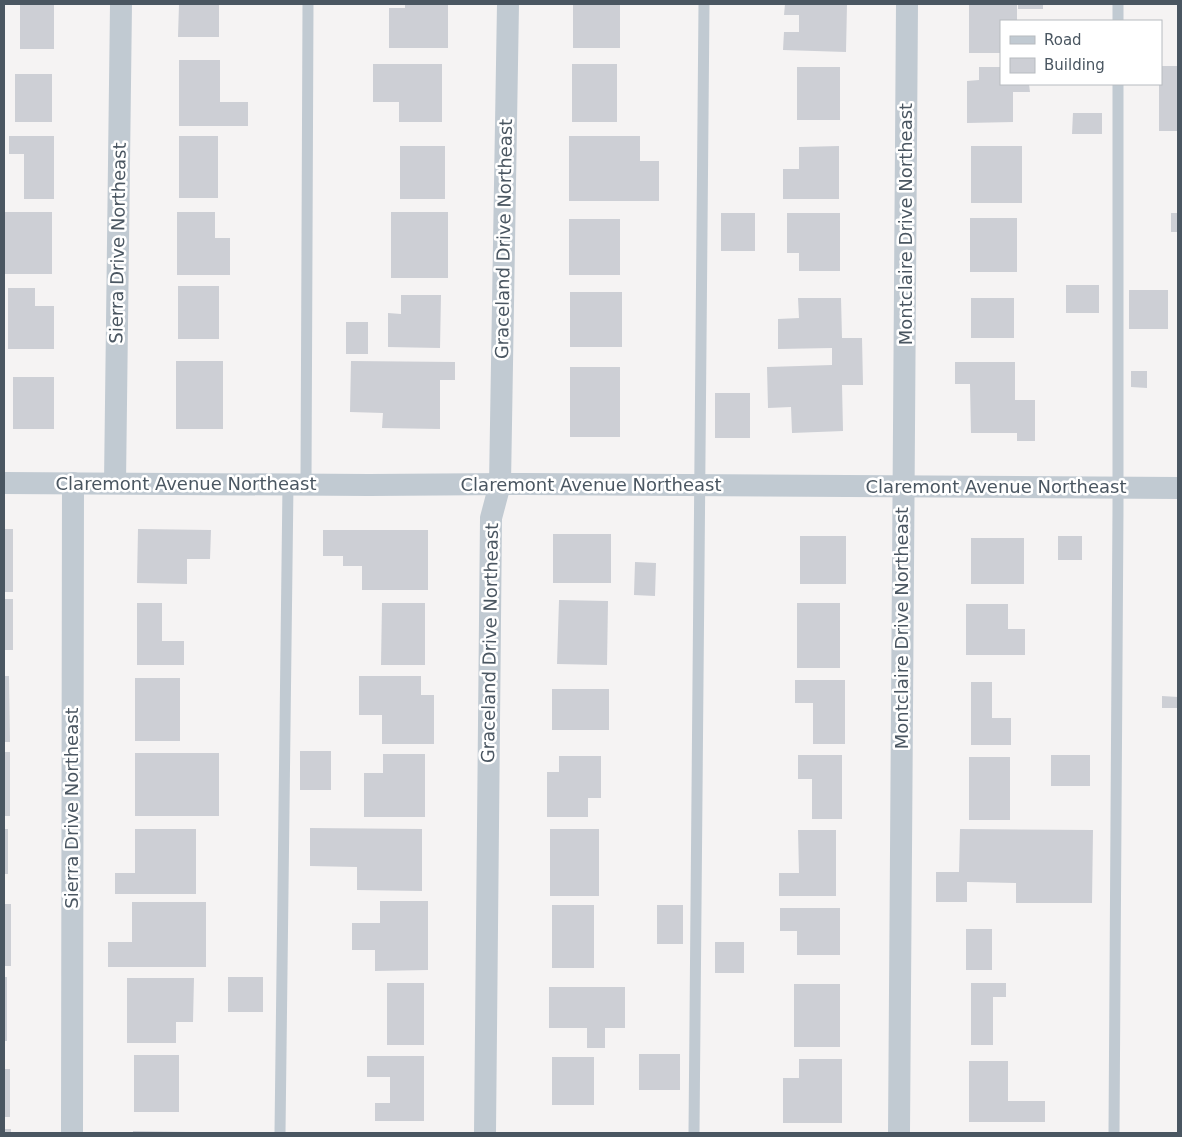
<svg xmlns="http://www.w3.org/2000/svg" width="1182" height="1137" font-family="'DejaVu Sans',sans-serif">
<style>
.building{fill:#cdcfd5}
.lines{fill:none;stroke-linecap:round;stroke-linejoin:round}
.service{stroke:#c1cad2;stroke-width:11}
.minor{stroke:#c1cad2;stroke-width:22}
.labels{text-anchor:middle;stroke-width:5;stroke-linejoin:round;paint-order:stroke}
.street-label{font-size:18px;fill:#4a5661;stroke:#fff}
</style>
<rect width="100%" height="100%" fill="#f5f3f3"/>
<g class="building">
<rect x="20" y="4" width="34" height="45"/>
<polygon points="179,4 219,4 219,37 178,37"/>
<polygon points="405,4 448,4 448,48 389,48 389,8 405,8"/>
<rect x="573" y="4" width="47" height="44"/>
<polygon points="785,4 847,4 846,52 783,50 784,32 799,32 799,15 784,15"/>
<polygon points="969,4 1017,4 1017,21 1001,21 1001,53 969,53"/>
<rect x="1018" y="4" width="25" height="5"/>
<polygon points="179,60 220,60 220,102 248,102 248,126 179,126"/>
<polygon points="373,64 442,64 442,122 399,122 399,102 373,102"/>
<rect x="572" y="64" width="45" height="58"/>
<polygon points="1161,66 1178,66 1178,131 1159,131 1159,84 1161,84"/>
<rect x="797" y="67" width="43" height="53"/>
<polygon points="979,67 1001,67 1001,84 1029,84 1030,92 1013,92 1013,122 967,123 967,81 979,80"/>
<rect x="15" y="74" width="37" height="48"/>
<polygon points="1073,113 1102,113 1102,134 1072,134"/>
<polygon points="9,136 54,136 54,199 24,199 24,154 9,154"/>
<rect x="179" y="136" width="39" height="62"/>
<polygon points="569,136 640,136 640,161 659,161 659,201 569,201"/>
<rect x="400" y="146" width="45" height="53"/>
<polygon points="839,146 839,199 783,199 783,169 799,169 799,147"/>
<rect x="971" y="146" width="51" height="57"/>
<rect x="4" y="212" width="48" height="62"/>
<polygon points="177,212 215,212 215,238 230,238 230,275 177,275"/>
<rect x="391" y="212" width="57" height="66"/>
<rect x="721" y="213" width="34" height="38"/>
<polygon points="787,213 840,213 840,271 799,271 799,253 787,253"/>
<rect x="1171" y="213" width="7" height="19"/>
<rect x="970" y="218" width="47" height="54"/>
<rect x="569" y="219" width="51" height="56"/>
<rect x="1066" y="285" width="33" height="28"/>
<rect x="178" y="286" width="41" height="53"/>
<polygon points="8,288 35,288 35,306 54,306 54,349 8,349"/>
<rect x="1129" y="290" width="39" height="39"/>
<rect x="570" y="292" width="52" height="55"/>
<polygon points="401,295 441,295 440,348 388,347 388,313 401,314"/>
<polygon points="798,298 841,298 842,338 862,338 863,385 842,385 843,431 792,433 791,407 768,408 767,367 832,365 832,348 778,349 778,319 799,318"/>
<rect x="971" y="298" width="43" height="40"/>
<rect x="346" y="322" width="22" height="32"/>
<rect x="176" y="361" width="47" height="68"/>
<polygon points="351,361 455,362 455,380 440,380 440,429 382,428 383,413 350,412"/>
<polygon points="955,362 1015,362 1015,400 1035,400 1035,441 1017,441 1017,433 971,433 970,384 955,384"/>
<rect x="570" y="367" width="50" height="70"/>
<polygon points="1131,371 1147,371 1147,388 1131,387"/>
<rect x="13" y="377" width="41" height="52"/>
<rect x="715" y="393" width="35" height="45"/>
<rect x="4" y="529" width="9" height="63"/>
<polygon points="138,529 211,530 210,559 187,559 187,584 137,583"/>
<polygon points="323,530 428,530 428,590 362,590 362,566 343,566 343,556 323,556"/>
<rect x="553" y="534" width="58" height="49"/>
<rect x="800" y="536" width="46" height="48"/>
<rect x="1058" y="536" width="24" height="24"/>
<rect x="971" y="538" width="53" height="46"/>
<polygon points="635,562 656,563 655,596 634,595"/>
<rect x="4" y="599" width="9" height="51"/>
<polygon points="559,600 608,601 607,665 557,664"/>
<polygon points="137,603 162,603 162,641 184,641 184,665 137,665"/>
<polygon points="382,603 425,603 425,665 381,665"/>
<rect x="797" y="603" width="43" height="65"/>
<polygon points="966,604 1008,604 1008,629 1025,629 1025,655 966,655"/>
<polygon points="4,676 9,676 10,742 4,742"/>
<polygon points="359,676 421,676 421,695 434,695 434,744 382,744 382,715 359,715"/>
<rect x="135" y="678" width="45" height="63"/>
<polygon points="795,680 845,680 845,744 813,744 813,703 795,703"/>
<polygon points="971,682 992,682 992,718 1011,718 1011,745 971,745"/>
<rect x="552" y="689" width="57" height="41"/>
<polygon points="1162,696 1178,697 1178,708 1162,708"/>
<rect x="300" y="751" width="31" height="39"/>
<rect x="4" y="752" width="6" height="64"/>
<rect x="135" y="753" width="84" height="63"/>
<polygon points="383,754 425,754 425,817 364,817 364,773 383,773"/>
<polygon points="798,755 842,755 842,819 812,819 812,779 798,779"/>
<rect x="1051" y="755" width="39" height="31"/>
<polygon points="559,756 601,756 601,798 588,798 588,817 547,817 547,772 559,772"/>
<rect x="969" y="757" width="41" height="63"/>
<polygon points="310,828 422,829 422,891 357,890 357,867 310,866"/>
<rect x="4" y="829" width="4" height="45"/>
<polygon points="135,829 196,829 196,894 115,894 115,873 135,873"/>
<rect x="550" y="829" width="49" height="67"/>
<polygon points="960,829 1093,830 1092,903 1016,903 1016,883 967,882 967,902 936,902 936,872 959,872"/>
<polygon points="798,830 836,830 836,896 779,896 779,873 799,873"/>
<polygon points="380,901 428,901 428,970 375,971 375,950 352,950 352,923 380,923"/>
<polygon points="132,902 206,902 206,967 108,967 108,942 132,942"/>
<rect x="4" y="904" width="7" height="62"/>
<rect x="552" y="905" width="42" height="63"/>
<rect x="657" y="905" width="26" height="39"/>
<polygon points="780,908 840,908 840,955 797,955 797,931 780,931"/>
<rect x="966" y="929" width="26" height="41"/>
<rect x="715" y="942" width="29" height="31"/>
<rect x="4" y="977" width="3" height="64"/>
<rect x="228" y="977" width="35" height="35"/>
<polygon points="127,978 194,978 193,1022 176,1022 176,1043 127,1043"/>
<rect x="387" y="983" width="37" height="62"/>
<polygon points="971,983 1006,983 1006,997 993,997 993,1045 971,1045"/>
<rect x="794" y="984" width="46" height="63"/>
<polygon points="549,987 625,987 625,1028 605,1028 605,1048 587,1048 587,1028 549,1028"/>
<rect x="639" y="1054" width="41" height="36"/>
<rect x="134" y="1055" width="45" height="57"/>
<polygon points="367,1056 424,1056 424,1121 375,1121 375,1103 390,1103 390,1077 367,1077"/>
<rect x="552" y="1057" width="42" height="48"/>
<polygon points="799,1059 842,1059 842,1123 783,1123 783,1078 799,1078"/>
<polygon points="969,1061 1008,1061 1008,1101 1045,1101 1045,1122 969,1122"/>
<rect x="4" y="1069" width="6" height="48"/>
<rect x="4" y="1129" width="7" height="4"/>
<polygon points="133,1131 192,1132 192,1133 133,1133"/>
</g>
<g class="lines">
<g class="service">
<polyline points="1118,4 1118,21"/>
<polyline points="306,484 308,4"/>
<polyline points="280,1133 288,484"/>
<polyline points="694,1133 704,4"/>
<polyline points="1114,1133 1118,508 1118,84"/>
</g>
<g class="minor">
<polyline points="4,483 369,485 524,484 1178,488"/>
<polyline points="115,483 121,4"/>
<polyline points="72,1133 73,483"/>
<polyline points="485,1133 491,518 500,484 508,4"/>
<polyline points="899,1133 907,4"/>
</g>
</g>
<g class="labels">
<g class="street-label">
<text transform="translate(906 224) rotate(-90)" y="6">Montclaire Drive Northeast</text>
<text transform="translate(504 239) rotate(-89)" y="6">Graceland Drive Northeast</text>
<text transform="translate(118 243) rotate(-89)" y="6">Sierra Drive Northeast</text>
<text x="186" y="490">Claremont Avenue Northeast</text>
<text x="591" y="491">Claremont Avenue Northeast</text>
<text x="996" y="493">Claremont Avenue Northeast</text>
<text transform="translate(902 628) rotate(-90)" y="6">Montclaire Drive Northeast</text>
<text transform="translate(490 643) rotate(-89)" y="6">Graceland Drive Northeast</text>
<text transform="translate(72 808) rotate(-90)" y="6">Sierra Drive Northeast</text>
</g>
</g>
<rect width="1182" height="1137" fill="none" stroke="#4a5661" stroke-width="10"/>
<rect x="1000" y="20" width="162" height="65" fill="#ffffff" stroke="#b7bbc0"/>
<rect x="1010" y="36" width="25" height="8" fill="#c1cad2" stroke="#b7bbc0"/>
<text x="1044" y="45" font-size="15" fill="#4a5661">Road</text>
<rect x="1010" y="58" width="25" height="15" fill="#cdcfd5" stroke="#b7bbc0"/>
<text x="1044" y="70" font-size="15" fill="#4a5661">Building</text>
</svg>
